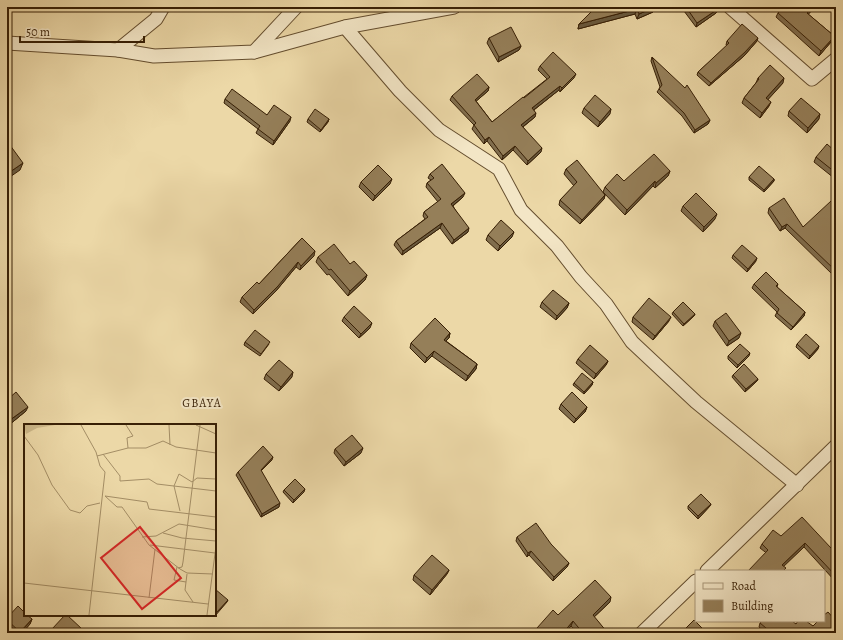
<svg xmlns="http://www.w3.org/2000/svg" width="843" height="640" font-family="Alegreya,serif">
<style>
.lines{fill:none;stroke-linecap:round;stroke-linejoin:round}
.minor-casing{stroke:#644d2e;stroke-width:15}
.minor{stroke:#f3e6c6;stroke-width:13}
.wall{fill:#806d4d;stroke:#371f05}
.shaded-wall{fill:#68593e;stroke:#371f05}
.building{fill:#957f59;stroke:#371f05}
.labels{text-anchor:middle;stroke-width:4;stroke-linejoin:round;paint-order:stroke}
.neighbourhood-label{font-size:12px;letter-spacing:1px;fill:#371f05;stroke:#f3e6c6}
.inset-road{fill:none;stroke:#a48e66;stroke-width:1}
.view{fill:#d62828;fill-opacity:0.15;stroke:#d62828;stroke-width:2}
.inset-edge{fill:none;stroke:#371f05;stroke-width:2}
</style>
<rect width="100%" height="100%" fill="#ecd8a7"/>
<filter id="stains"><feTurbulence type="fractalNoise" baseFrequency=".005" numOctaves="4"/><feColorMatrix values="0 0 0 0 .2 0 0 0 0 .09 0 0 0 0 .02 0 0 0 .5 -.17"/></filter>
<radialGradient id="worn" r=".72"><stop offset=".6" stop-color="#630" stop-opacity="0"/><stop offset="1" stop-color="#630" stop-opacity=".3"/></radialGradient>
<g class="lines">
<g class="minor-casing">
<g id="minor">
<polyline points="730,7 812,79 836,59"/>
<polyline points="345,27 400,91 439,130 499,169 521,210 557,246 581,277 606,304 632,342 696,402 797,485"/>
<polyline points="7,43 118,50 154,56 254,52 345,27 454,7"/>
<polyline points="118,50 156,19 163,7"/>
<polyline points="254,52 296,7"/>
<polyline points="707,571 836,446"/>
<polyline points="642,633 696,581"/>
</g>
</g>
<use href="#minor" class="minor"/>
</g>
<g class="wall">
<polygon points="596,7 655,7 653,12 637,19 635,14 578,29 579,24"/>
<polygon points="681,7 716,7 718,9 716,13 696,27"/>
<polygon points="783,7 815,7 808,14 833,35 836,32 836,46 831,42 819,56 776,17 778,13"/>
<polygon points="489,38 521,46 519,50 498,62 487,43"/>
<polygon points="727,41 757,41 744,56 709,86 697,75 698,72 727,46 726,45"/>
<polygon points="652,57 710,120 708,124 694,133 682,116 657,92 659,89 660,87 651,61"/>
<polygon points="540,66 574,78 560,92 559,90 534,110 535,117 523,127 541,152 527,165 513,150 502,160 487,141 484,144 472,129 474,125 450,100 452,96 489,87 488,91 476,101 492,122 547,79 538,70"/>
<polygon points="758,78 783,83 768,99 769,106 760,118 742,103 744,98 756,83"/>
<polygon points="225,99 267,115 290,121 273,145 256,133 258,129 224,103"/>
<polygon points="584,108 610,114 598,127 582,113"/>
<polygon points="789,111 819,119 807,133 788,116"/>
<polygon points="308,119 329,119 328,122 320,132 307,122"/>
<polygon points="836,152 836,176 834,178 814,162 816,157"/>
<polygon points="566,169 605,195 604,199 580,224 559,205 560,200 574,186 564,174"/>
<polygon points="670,171 668,176 655,188 653,186 625,215 603,192 605,187 624,181"/>
<polygon points="430,174 463,197 453,206 468,232 452,244 440,228 402,255 394,245 396,241 425,219 423,216 424,212 438,202 426,187 427,183 431,180 428,178"/>
<polygon points="749,177 774,179 774,181 764,192 749,180"/>
<polygon points="361,182 390,184 373,201 359,187"/>
<polygon points="683,206 715,219 703,232 681,211"/>
<polygon points="836,206 836,280 833,276 833,275 785,228 780,231 768,213 769,208 803,227"/>
<polygon points="488,235 512,237 498,251 486,240"/>
<polygon points="302,238 314,256 300,270 296,267 276,291 253,314 240,302 242,297 259,284"/>
<polygon points="733,255 756,261 747,272 732,258"/>
<polygon points="318,257 350,264 367,275 365,280 348,296 329,274 327,275 316,262"/>
<polygon points="754,284 778,284 777,287 805,312 804,316 791,330 775,316 777,312 752,288"/>
<polygon points="542,302 569,303 567,308 556,320 540,307"/>
<polygon points="673,312 695,314 694,316 683,326 672,314"/>
<polygon points="344,317 370,328 359,338 342,321"/>
<polygon points="633,317 669,321 653,340 632,322"/>
<polygon points="715,321 739,338 727,346 713,326"/>
<polygon points="450,333 449,338 446,341 477,364 476,369 466,381 432,356 425,363 410,348 411,343"/>
<polygon points="245,342 269,344 260,356 244,345"/>
<polygon points="797,344 818,349 809,359 796,347"/>
<polygon points="728,356 749,356 737,368 728,359"/>
<polygon points="578,359 608,361 606,365 594,379 576,363"/>
<polygon points="266,374 292,377 279,391 264,379"/>
<polygon points="733,375 758,379 757,381 745,392 732,377"/>
<polygon points="593,382 592,385 584,394 573,385 574,383"/>
<polygon points="7,400 26,411 9,425 7,423"/>
<polygon points="561,404 587,407 585,412 574,423 559,409"/>
<polygon points="335,449 361,453 344,466 334,453"/>
<polygon points="272,460 261,471 279,507 261,517 236,475 238,472"/>
<polygon points="284,490 304,492 293,503 283,492"/>
<polygon points="711,504 710,506 698,519 688,509 688,506"/>
<polygon points="781,536 831,548 836,548 836,580 835,581 804,547 783,566 760,548 762,544"/>
<polygon points="517,537 569,563 567,567 553,581 529,555 527,557 516,541"/>
<polygon points="449,570 447,574 430,595 413,580 414,575"/>
<polygon points="610,602 594,617 607,632 606,633 577,633 571,626 565,633 537,633 536,632 537,628 558,615"/>
<polygon points="7,618 32,619 30,624 22,633 15,633 7,626"/>
<polygon points="760,623 796,624 813,626 836,633 766,633 759,627"/>
<polygon points="52,629 81,633 51,633"/>
</g>
<g class="shaded-wall">
<polygon points="655,7 653,12 637,19 639,14"/>
<polygon points="813,7 815,7 805,18 807,13"/>
<polygon points="637,9 635,14 578,29 579,24"/>
<polygon points="718,9 716,13 696,27 697,23"/>
<polygon points="758,38 757,41 744,56 709,86 711,83"/>
<polygon points="833,38 831,42 819,56 821,51"/>
<polygon points="521,46 519,50 498,62 499,57"/>
<polygon points="576,74 574,78 560,92 562,88"/>
<polygon points="784,78 783,83 765,103 766,98"/>
<polygon points="560,86 559,90 531,112 532,108"/>
<polygon points="489,87 488,91 473,104 475,100"/>
<polygon points="771,102 769,106 760,118 762,113"/>
<polygon points="611,109 610,114 598,127 600,122"/>
<polygon points="536,113 535,117 520,129 521,125"/>
<polygon points="820,114 819,119 807,133 808,128"/>
<polygon points="291,117 290,121 273,145 274,141"/>
<polygon points="329,119 328,122 320,132 321,130"/>
<polygon points="710,120 708,124 694,133 695,130"/>
<polygon points="489,137 487,141 484,144 485,140"/>
<polygon points="515,146 513,150 502,160 503,156"/>
<polygon points="542,148 541,152 527,165 528,161"/>
<polygon points="23,163 20,170 7,179 7,174"/>
<polygon points="670,171 668,176 655,188 656,183"/>
<polygon points="392,179 390,184 373,201 375,196"/>
<polygon points="774,179 774,181 764,192 764,190"/>
<polygon points="655,181 653,186 625,215 627,210"/>
<polygon points="465,193 463,197 450,208 451,204"/>
<polygon points="605,195 604,199 580,224 582,220"/>
<polygon points="717,214 715,219 703,232 704,227"/>
<polygon points="442,223 440,228 402,255 403,251"/>
<polygon points="787,224 785,228 780,231 782,227"/>
<polygon points="469,228 468,232 452,244 454,240"/>
<polygon points="514,232 512,237 498,251 500,246"/>
<polygon points="315,251 314,256 300,270 301,266"/>
<polygon points="757,258 756,261 747,272 748,269"/>
<polygon points="298,262 296,267 276,291 253,314 254,310"/>
<polygon points="367,275 365,280 348,296 350,291"/>
<polygon points="569,303 567,308 556,320 557,316"/>
<polygon points="805,312 804,316 791,330 793,327"/>
<polygon points="695,314 694,316 683,326 684,324"/>
<polygon points="671,317 669,321 653,340 655,336"/>
<polygon points="372,323 370,328 359,338 361,334"/>
<polygon points="450,333 449,338 442,345 444,340"/>
<polygon points="741,333 739,338 727,346 729,341"/>
<polygon points="819,346 818,349 809,359 810,356"/>
<polygon points="434,351 432,356 425,363 427,358"/>
<polygon points="750,353 749,356 737,368 738,365"/>
<polygon points="608,361 606,365 594,379 596,374"/>
<polygon points="477,364 476,369 466,381 468,376"/>
<polygon points="293,372 292,377 279,391 281,387"/>
<polygon points="758,379 757,381 745,392 746,389"/>
<polygon points="593,382 592,385 584,394 584,392"/>
<polygon points="28,407 26,411 9,425 10,420"/>
<polygon points="587,407 585,412 574,423 576,419"/>
<polygon points="363,448 361,453 344,466 346,462"/>
<polygon points="273,457 272,460 259,473 261,470"/>
<polygon points="305,489 304,492 293,503 294,500"/>
<polygon points="280,503 279,507 261,517 262,514"/>
<polygon points="711,504 710,506 698,519 698,516"/>
<polygon points="805,543 804,547 781,569 782,565"/>
<polygon points="531,551 529,555 527,557 528,553"/>
<polygon points="569,563 567,567 553,581 554,577"/>
<polygon points="449,570 447,574 430,595 432,590"/>
<polygon points="611,597 610,602 591,620 593,615"/>
<polygon points="228,600 227,602 215,616 216,613"/>
<polygon points="32,619 30,624 22,633 20,633"/>
<polygon points="573,621 571,626 565,633 563,633"/>
</g>
<g class="building">
<polygon points="596,7 655,7 639,14 637,9 579,24"/>
<polygon points="686,7 716,7 718,9 697,23"/>
<polygon points="783,7 813,7 807,13 833,35 836,32 836,40 833,38 821,51 778,13"/>
<polygon points="742,24 758,38 745,52 711,83 698,72 729,43 727,41"/>
<polygon points="511,27 521,46 499,57 489,38"/>
<polygon points="553,52 576,74 562,88 560,86 532,108 536,113 521,125 542,148 528,161 515,146 503,156 489,137 485,140 474,125 476,123 452,96 477,74 489,87 475,100 492,122 523,97 524,98 550,77 540,66"/>
<polygon points="652,57 685,88 687,85 710,120 695,130 684,113 659,89 662,85"/>
<polygon points="770,65 784,78 766,98 771,102 762,113 744,98 759,79 758,78"/>
<polygon points="232,89 267,115 274,105 291,117 274,141 258,129 260,126 225,99"/>
<polygon points="595,95 611,109 600,122 584,108"/>
<polygon points="801,98 820,114 808,128 789,111"/>
<polygon points="315,109 329,119 321,130 308,119"/>
<polygon points="7,141 23,163 7,174"/>
<polygon points="827,144 836,152 836,173 816,157"/>
<polygon points="654,154 670,171 656,183 655,181 627,210 605,187 617,174 624,181"/>
<polygon points="577,160 605,195 582,220 560,200 577,182 566,169"/>
<polygon points="442,164 465,193 451,204 469,228 454,240 442,223 403,251 396,241 428,217 424,212 441,199 427,183 434,178 430,174"/>
<polygon points="378,165 392,179 375,196 361,182"/>
<polygon points="759,166 774,179 764,190 749,177"/>
<polygon points="696,193 717,214 704,227 683,206"/>
<polygon points="784,198 803,227 831,201 836,206 836,274 834,272 836,271 787,224 782,227 769,208"/>
<polygon points="501,220 514,232 500,246 488,235"/>
<polygon points="302,238 315,251 301,266 298,262 278,286 254,310 242,297 257,282 259,284"/>
<polygon points="334,244 350,264 354,261 367,275 350,291 331,269 329,270 318,257"/>
<polygon points="742,245 757,258 748,269 733,255"/>
<polygon points="766,272 778,284 776,286 805,312 793,327 777,313 779,309 754,284"/>
<polygon points="553,290 569,303 557,316 542,302"/>
<polygon points="649,298 671,317 655,336 633,317"/>
<polygon points="683,302 695,314 684,324 673,312"/>
<polygon points="354,306 372,323 361,334 344,317"/>
<polygon points="726,313 741,333 729,341 715,321"/>
<polygon points="435,318 450,333 444,340 477,364 468,376 434,351 427,358 411,343"/>
<polygon points="255,330 270,342 261,354 245,342"/>
<polygon points="806,334 819,346 810,356 797,344"/>
<polygon points="740,344 750,353 738,365 728,356"/>
<polygon points="590,345 608,361 596,374 578,359"/>
<polygon points="279,360 293,372 281,387 266,374"/>
<polygon points="744,364 758,379 746,389 733,375"/>
<polygon points="582,373 593,382 584,392 574,383"/>
<polygon points="16,392 28,407 10,420 7,416 7,400"/>
<polygon points="572,392 587,407 576,419 561,404"/>
<polygon points="352,435 363,448 346,462 335,449"/>
<polygon points="263,446 273,457 261,470 280,503 262,514 238,472"/>
<polygon points="295,479 305,489 294,500 284,490"/>
<polygon points="701,494 711,504 698,516 688,506"/>
<polygon points="802,517 831,548 833,545 836,548 836,576 805,543 782,565 786,568 783,571 748,571 768,550 762,544 773,530 781,536"/>
<polygon points="536,523 551,544 569,563 554,577 531,551 528,553 517,537"/>
<polygon points="432,555 449,570 432,590 414,575"/>
<polygon points="595,580 611,597 593,615 607,632 605,633 583,633 573,621 563,633 544,633 537,628 553,610 558,615"/>
<polygon points="215,589 228,600 216,613 215,612"/>
<polygon points="18,606 25,613 25,615 27,615 32,619 20,632 7,620 7,618"/>
<polygon points="828,612 836,621 836,633 772,633 760,623 762,621 792,621 796,624 798,621 806,621 813,626 818,621 824,621 824,615"/>
<polygon points="65,615 67,615 82,629 79,633 56,633 52,629"/>
<polygon points="694,620 707,633 681,633"/>
</g>
<g class="labels">
<g class="neighbourhood-label">
<text x="202" y="407">GBAYA</text>
</g>
</g>
<g transform="translate(24 424)">
<rect width="192" height="192" fill="#ecd8a7"/>
<path d="M0 1H31L13 4 2 10Z" fill="#cdb98b"/>
<path class="inset-road" d="M57 1 72 28 76 42 81 48 65 191M102 1 109 12 103 14 104 24M145 1 146 21M172 1 192 10M0 12 14 31 28 61 46 86 56 89 63 82 76 79M79 30 96 52V57L125 55 133 60 192 67M73 32 104 24H122L139 17 152 23 192 29M81 72 93 83H98L125 121 156 145 163 149 189 150M81 72 123 78 125 85 192 93M156 87 150 62 155 50 168 58 173 54 192 55M139 109 158 114 192 117M118 113 132 112 155 100 192 106M126 121 191 129M153 143 150 156 162 158M154 144 158 143 159 138 176 1M163 150 161 166 169 178M0 159 184 180M125 174 131 125M183 191 192 122"/>
<path class="view" d="M116 103 157 154 118 185 77 134Z"/>
<rect width="192" height="192" class="inset-edge"/>
</g>
<rect width="843" height="640" fill="none" stroke="#ecd8a7" stroke-width="24"/>
<rect x="8" y="8" width="827" height="624" fill="none" stroke="#371f05" stroke-width="2"/>
<rect x="12" y="12" width="819" height="616" fill="none" stroke="#371f05"/>
<rect x="695" y="570" width="130" height="52" fill="#f3e6c6" stroke="#a89679"/>
<rect x="703" y="583" width="20" height="6" fill="#f3e6c6" stroke="#a89679"/>
<text x="731" y="590" font-size="12" fill="#371f05">Road</text>
<rect x="703" y="600" width="20" height="12" fill="#957f59" stroke="#a89679"/>
<text x="731" y="610" font-size="12" fill="#371f05">Building</text>
<path d="M20 36v6h124v-6" fill="none" stroke="#371f05" stroke-width="2"/>
<text x="26" y="36" font-size="12" fill="#371f05" stroke="#f3e6c6" stroke-width="3" paint-order="stroke">50 m</text>
<rect width="100%" height="100%" filter="url(#stains)"/>
<rect width="100%" height="100%" fill="url(#worn)"/>
</svg>
